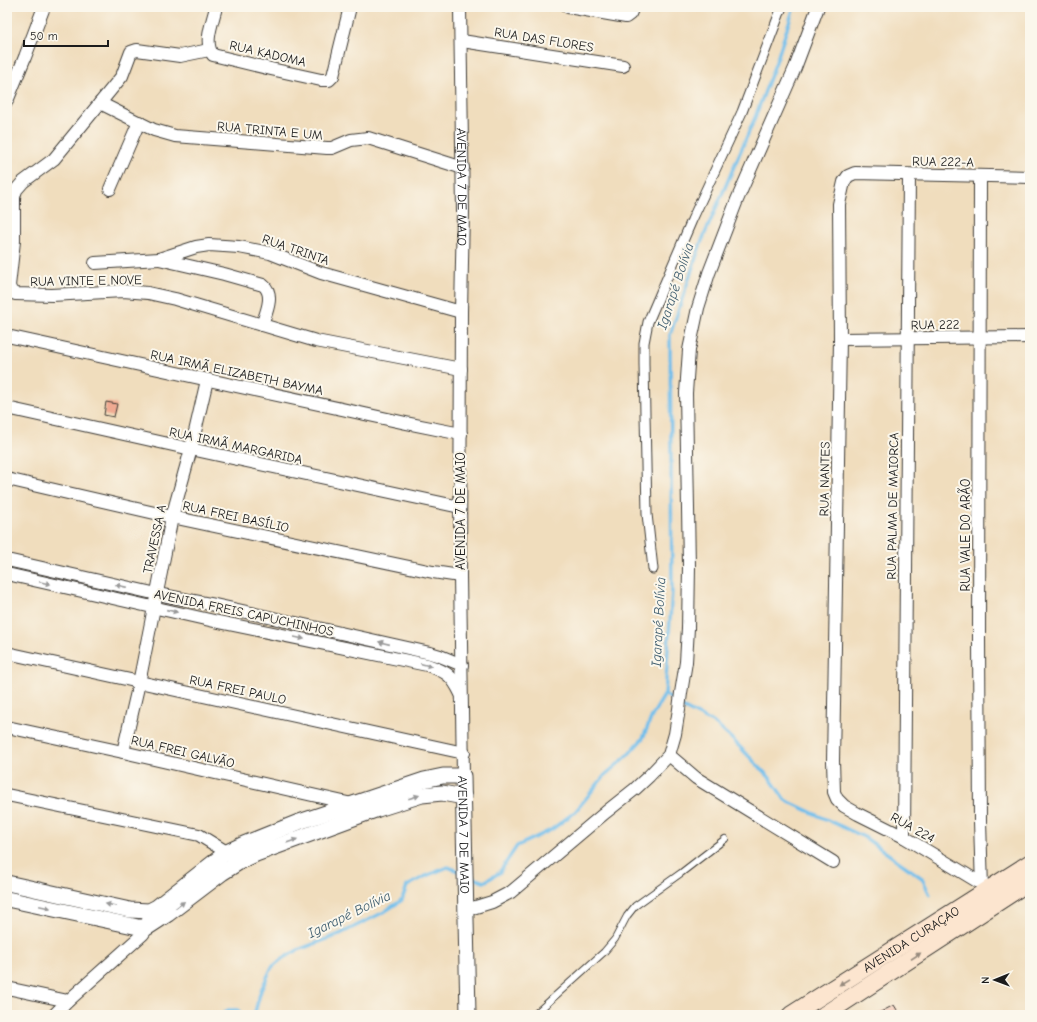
<svg xmlns="http://www.w3.org/2000/svg" width="1037" height="1022" font-family="'Comic Neue',sans-serif">
<style>
.lines{fill:none;stroke-linecap:round;stroke-linejoin:round}
.stream{stroke:#71beeb;stroke-width:3.5}
.building{fill:#f0a991}
.service-casing{stroke:#3c3934;stroke-width:8}
.pedestrian-casing{stroke:#3c3934;stroke-width:11}
.minor-casing{stroke:#3c3934;stroke-width:14}
.tertiary-casing{stroke:#3c3934;stroke-width:17}
.secondary-casing{stroke:#3c3934;stroke-width:19}
.service{stroke:#fff;stroke-width:6}
.pedestrian{stroke:#fff;stroke-width:9}
.minor{stroke:#fff;stroke-width:12}
.tertiary{stroke:#fff;stroke-width:15}
.secondary{stroke:#fce5cf;stroke-width:17}
.oneway{fill:#999}
.oneway2{fill:#978b7e}
.labels{text-anchor:middle;stroke-width:4;stroke-linejoin:round;paint-order:stroke}
.street-label{font-size:13px;fill:#1c1c1c;stroke:#fbf7ec}
.water-label{font-size:14px;font-style:italic;fill:#3e5d6f;stroke:#fbf7ec}
</style>
<rect width="100%" height="100%" fill="#fbf7ec"/>
<filter id="ink" filterUnits="userSpaceOnUse"><feTurbulence type="fractalNoise" baseFrequency=".025" numOctaves="2"/><feDisplacementMap in="SourceGraphic" scale="8" xChannelSelector="R" yChannelSelector="G"/><feConvolveMatrix kernelMatrix="1 2 1 2 8 2 1 2 1" color-interpolation-filters="sRGB"/></filter>
<filter id="wash" filterUnits="userSpaceOnUse"><feTurbulence type="fractalNoise" baseFrequency=".012" numOctaves="4" result="noise"/><feDisplacementMap in="SourceGraphic" scale="16" xChannelSelector="R" yChannelSelector="G"/><feGaussianBlur stdDeviation="0.9" result="paint"/><feColorMatrix in="noise" values="0 0 0 0 0 0 0 0 0 0 0 0 0 0 0 0 0 1.4 0 .05"/><feComposite in="paint" operator="in"/></filter>
<g filter="url(#wash)">
<rect width="100%" height="100%" fill="#f0ddbd"/>
<g class="lines">
<g class="stream">
<polyline points="665,694 680,706 714,723 732,739 770,778 785,800 864,837 922,878 930,895"/>
<polyline points="468,876 484,882 499,873 517,846 551,830 575,812 605,775 626,757 643,738 652,716 665,694 672,591 670,335 701,243 754,120 777,59 794,7"/>
<polyline points="222,1015 228,1010 238,1010 241,1015"/>
<polyline points="250,1015 255,1012 261,990 272,967 283,958 298,950 340,934 384,912 402,900 407,886 426,876 448,867 461,872"/>
</g>
</g>
<g id="blocks">
<g class="building">
<polygon points="106,402 117,404 114,417 104,415"/>
<polygon points="894,1005 900,1015 875,1015"/>
</g>
</g>
</g>
<g filter="url(#ink)">
<use href="#blocks" fill-opacity="0" stroke="#3c3934" stroke-width="1"/>
<g class="lines">
<g class="service-casing">
<polyline id="service" points="534,1015 604,952 615,939 627,916 635,906 681,873 725,839"/>
</g>
<g class="pedestrian-casing">
<polyline id="pedestrian" points="653,569 647,514 644,364 644,343 648,322 692,220 742,112 782,7"/>
</g>
<g class="minor-casing">
<g id="minor">
<path d="M216 7C213 21 203 43 213 55L271 69 321 80H329L333 76 350 7"/>
<path id="s1" d="M460 7 463 212 461 312 460 576 463 776"/>
<polyline points="568,7 626,17 630,14 633,7"/>
<polyline points="462,41 623,66"/>
<polyline points="209,50 180,56 137,50 131,52 122,76 100,103 54,159 23,182 16,190 14,197 14,241 9,286 11,291 15,294 52,295 123,291 148,293 175,299 316,341 461,369"/>
<polyline points="7,101 25,57 44,7"/>
<polyline points="100,103 154,130 175,136 327,148 332,148 351,140 368,138 463,168"/>
<polyline points="980,176 979,639 980,821 982,889"/>
<polyline points="110,189 139,122"/>
<path d="M159 259 224 274 263 285C275 294 266 313 262 325"/>
<polyline points="95,263 159,259 196,247 209,245 239,247 270,253 321,273 461,312"/>
<polyline points="7,336 406,423 461,434"/>
<polyline points="840,339 1030,337"/>
<polyline points="7,408 191,449 460,507"/>
<polyline points="7,479 172,517 433,572 460,576"/>
<polyline points="7,560 157,594 215,605 430,653 440,656 462,665"/>
<path d="M7 574 214 621 427 665C447 672 452 675 461 694"/>
<polyline points="7,653 464,753"/>
<polyline points="7,727 123,752 352,804"/>
<polyline points="123,752 139,683 172,517 191,449 207,380"/>
<polyline points="669,755 696,778 833,862"/>
<polyline points="7,795 199,835 233,856"/>
<polyline points="904,837 909,175"/>
<polyline points="982,884 904,837 858,814 844,806 837,799 834,792 833,761 835,647 840,339 839,204 844,182 848,176 855,173 1030,177"/>
<polyline points="466,910 492,902 511,892 606,812 635,789 649,776 669,755 675,734 679,709 681,693 686,662 688,628 689,566 686,393 689,350 698,308 709,273 737,200 795,68 818,7"/>
<polyline points="7,988 68,1001"/>
<polyline points="54,1015 68,1001 143,934 148,927 148,920"/>
</g>
</g>
<g class="tertiary-casing">
<g id="tertiary">
<path id="s2" d="M7 883 130 910 149 911 157 907 227 852 244 844 299 822 424 780 443 776H463L468 1015"/>
<polyline points="7,899 138,927 148,927 168,914 222,873 241,861 256,854 378,809 422,795 442,793 464,797"/>
</g>
</g>
<g class="secondary-casing">
<g id="secondary">
<path id="s3" d="M791 1015 1030 863"/>
<polyline points="824,1015 1030,881"/>
</g>
</g>
<use href="#service" class="service"/>
<use href="#pedestrian" class="pedestrian"/>
<use href="#minor" class="minor"/>
<use href="#tertiary" class="tertiary"/>
<use href="#secondary" class="secondary"/>
</g>
<defs><path id="oneway-solid" d="M-6-.8H1V-3.2L6.5 0L1 3.2V.8H-6Z"/></defs>
<g class="oneway">
<use href="#oneway-solid" transform="translate(45 583) rotate(12)"/>
<use href="#oneway-solid" transform="translate(121 586) rotate(-167)"/>
<use href="#oneway-solid" transform="translate(172 611) rotate(13)"/>
<use href="#oneway-solid" transform="translate(299 638) rotate(12)"/>
<use href="#oneway-solid" transform="translate(384 643) rotate(-167)"/>
<use href="#oneway-solid" transform="translate(426 665) rotate(14)"/>
<use href="#oneway-solid" transform="translate(414 797) rotate(-18)"/>
<use href="#oneway-solid" transform="translate(292 841) rotate(-20)"/>
<use href="#oneway-solid" transform="translate(111 905) rotate(-168)"/>
<use href="#oneway-solid" transform="translate(180 905) rotate(-38)"/>
<use href="#oneway-solid" transform="translate(45 907) rotate(12)"/>
</g>
<g class="oneway2">
<use href="#oneway-solid" transform="translate(916 956) rotate(-33)"/>
<use href="#oneway-solid" transform="translate(844 982) rotate(148)"/>
</g>
</g>
<g class="labels">
<g class="street-label">
<text transform="translate(544 39) rotate(9)" y="5">RUA DAS FLORES</text>
<text transform="translate(268 53) rotate(13)" y="5">RUA KADOMA</text>
<text transform="translate(270 130) rotate(5)" y="5">RUA TRINTA E UM</text>
<text transform="translate(943 161) rotate(1)" y="5">RUA 222-A</text>
<text dy="5" stroke="none"><textPath href="#s1" startOffset="180">AVENIDA 7 DE MAIO</textPath></text>
<text transform="translate(296 249) rotate(19)" y="5">RUA TRINTA</text>
<text transform="translate(86 280) rotate(-1)" y="5">RUA VINTE E NOVE</text>
<text transform="translate(935 324) rotate(-1)" y="5">RUA 222</text>
<text transform="translate(237 372) rotate(12)" y="5">RUA IRMÃ ELIZABETH BAYMA</text>
<text transform="translate(236 445) rotate(12)" y="5">RUA IRMÃ MARGARIDA</text>
<text transform="translate(824 479) rotate(-89)" y="5">RUA NANTES</text>
<text transform="translate(892 506) rotate(-89)" y="5">RUA PALMA DE MAIORCA</text>
<text transform="translate(460 511) rotate(-90)" y="5">AVENIDA 7 DE MAIO</text>
<text transform="translate(236 516) rotate(12)" y="5">RUA FREI BASÍLIO</text>
<text transform="translate(965 535) rotate(-90)" y="5">RUA VALE DO ARÃO</text>
<text transform="translate(154 539) rotate(-78)" y="5">TRAVESSA A</text>
<text transform="translate(244 612) rotate(12)" y="5">AVENIDA FREIS CAPUCHINHOS</text>
<text transform="translate(238 689) rotate(12)" y="5">RUA FREI PAULO</text>
<text transform="translate(183 751) rotate(13)" y="5">RUA FREI GALVÃO</text>
<text transform="translate(913 827) rotate(29)" y="5">RUA 224</text>
<text dy="5" stroke="none"><textPath href="#s2" startOffset="551">AVENIDA 7 DE MAIO</textPath></text>
<text dy="5" stroke="none"><textPath href="#s3" startOffset="142">AVENIDA CURAÇAO</textPath></text>
</g>
<g class="water-label">
<text transform="translate(675 286) rotate(-72)" y="5">Igarapé Bolívia</text>
<text transform="translate(658 622) rotate(-87)" y="5">Igarapé Bolívia</text>
<text transform="translate(349 914) rotate(-26)" y="5">Igarapé Bolívia</text>
</g>
</g>
<rect width="1037" height="1022" fill="none" stroke="#fbf7ec" stroke-width="24"/>
<g transform="translate(995 980) rotate(269)" stroke="#fbf7ec" stroke-width="3" paint-order="stroke">
<path d="M0-3L7 15L0 10L-7 15Z" fill="#1c1c1c"/>
<text y="-6" font-size="11" font-weight="bold" text-anchor="middle" fill="#1c1c1c">N</text>
</g>
<path d="M24 40v6h84v-6" fill="none" stroke="#1c1c1c" stroke-width="2"/>
<text x="30" y="40" font-size="12" fill="#1c1c1c" stroke="#fbf7ec" stroke-width="3" paint-order="stroke">50 m</text>
</svg>
